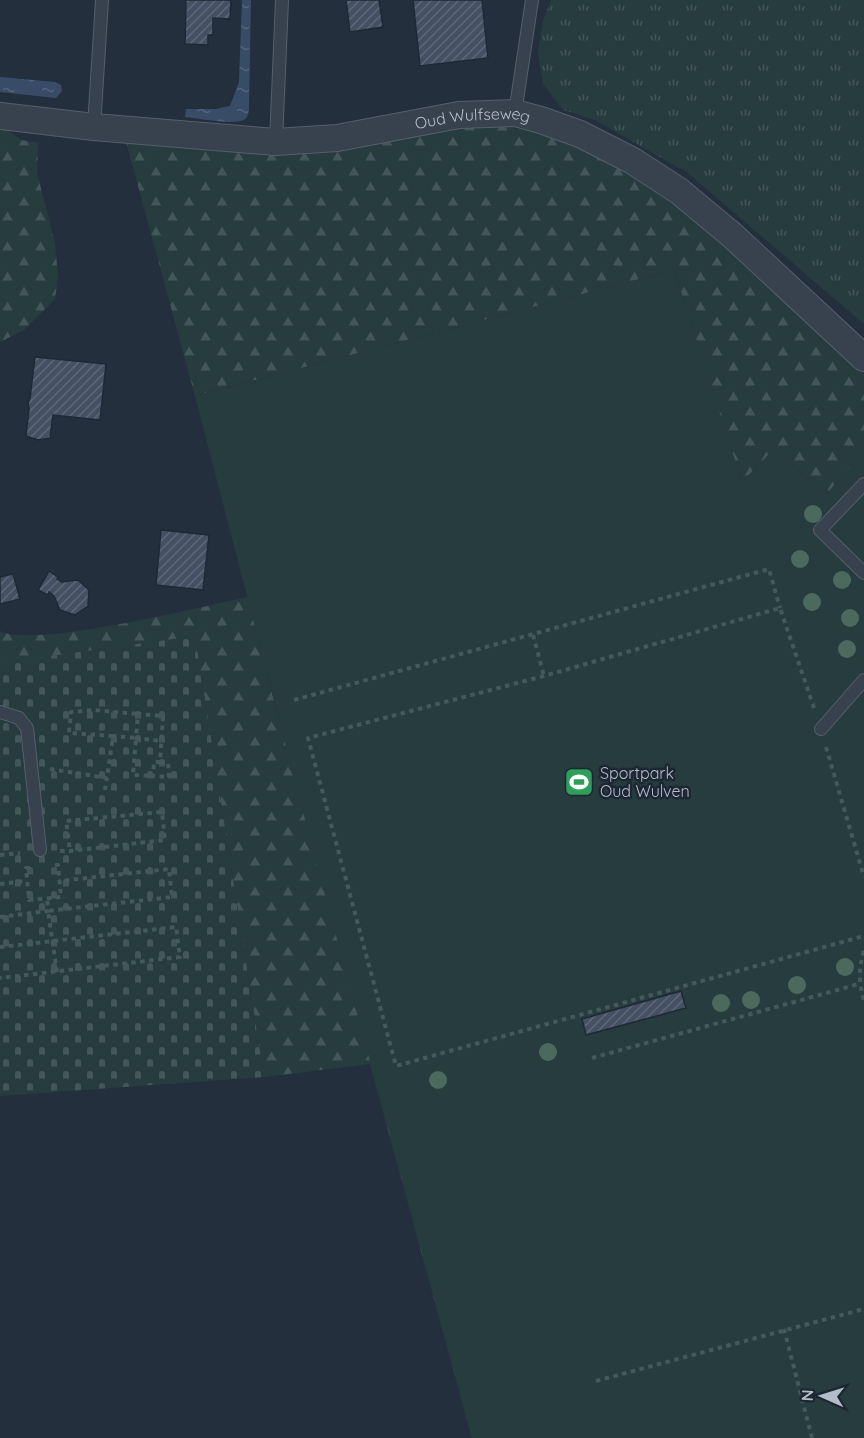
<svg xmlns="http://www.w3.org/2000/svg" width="864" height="1438" font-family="Quicksand,sans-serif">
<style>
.grass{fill:url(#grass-tufts)}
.forest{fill:url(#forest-firs)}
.cemetery{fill:url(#cemetery-stones)}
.pitch{fill:#263c3f}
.water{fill:url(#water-ripples)}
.building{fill:url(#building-hatch);stroke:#1f2835;stroke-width:1.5}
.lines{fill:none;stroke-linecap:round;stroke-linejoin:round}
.service-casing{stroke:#565f6c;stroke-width:14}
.minor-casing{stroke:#565f6c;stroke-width:28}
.path{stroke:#44595c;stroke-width:4;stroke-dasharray:4.5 4.5;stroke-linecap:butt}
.service{stroke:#38414e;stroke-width:12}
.minor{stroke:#38414e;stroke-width:26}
.tree{fill:#4b6a5d}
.labels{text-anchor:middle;stroke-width:5;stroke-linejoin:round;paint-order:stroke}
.street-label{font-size:16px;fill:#b4bcc9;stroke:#1d2633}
.poi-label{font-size:16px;fill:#b4bcc9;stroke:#1d2633;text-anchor:start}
</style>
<defs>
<pattern id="grass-tufts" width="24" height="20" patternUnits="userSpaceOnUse" patternTransform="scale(1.5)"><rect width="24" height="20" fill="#263c3f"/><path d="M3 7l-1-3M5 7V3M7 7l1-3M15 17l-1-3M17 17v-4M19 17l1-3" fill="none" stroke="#435659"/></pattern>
<pattern id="forest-firs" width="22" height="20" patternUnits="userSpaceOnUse" patternTransform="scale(1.5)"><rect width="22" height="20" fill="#263c3f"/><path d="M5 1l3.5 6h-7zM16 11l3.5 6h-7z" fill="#435659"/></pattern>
<pattern id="cemetery-stones" width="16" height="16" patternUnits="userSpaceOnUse" patternTransform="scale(1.5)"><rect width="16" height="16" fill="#263c3f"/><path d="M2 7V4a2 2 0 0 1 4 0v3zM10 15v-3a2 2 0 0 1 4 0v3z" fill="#435659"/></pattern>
<pattern id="water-ripples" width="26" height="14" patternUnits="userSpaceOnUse" patternTransform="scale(1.5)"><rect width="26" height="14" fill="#394c67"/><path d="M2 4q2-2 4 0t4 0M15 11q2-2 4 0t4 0" fill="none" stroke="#53647b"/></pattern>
<pattern id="building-hatch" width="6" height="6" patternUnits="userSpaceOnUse" patternTransform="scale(1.5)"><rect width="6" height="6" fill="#455162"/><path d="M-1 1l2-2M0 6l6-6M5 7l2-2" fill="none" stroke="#5d6877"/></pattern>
</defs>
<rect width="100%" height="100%" fill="#242f3e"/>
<polygon class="grass" points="551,0 864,0 864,324 688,173 595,120 563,110 543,84 538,53 543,21"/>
<g class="forest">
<polygon points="0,124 21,140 38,143 37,173 55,243 58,276 55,299 24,330 0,342"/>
<polygon points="492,126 529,130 595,150 672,196 864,370 864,450 827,494 773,450 742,483 674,270 195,396 125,138 372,144 464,128"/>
<path d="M248 597 276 709 492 1438H472L370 1064 264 1077 195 637 0 700V631C33 649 203 606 248 597Z"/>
</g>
<polygon class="cemetery" points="195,636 264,1077 0,1096 0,663"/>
<polygon class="pitch" points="674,270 742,482 773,450 827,494 864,450 864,1438 472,1438 314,854 195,396"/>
<g class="water">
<path d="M242 0H251L249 105C249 110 249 116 245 119 236 126 197 118 185 117L186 109H216L230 106 239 82Z"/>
<polygon points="0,77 55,82 61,85 62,91 56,98 0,92"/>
</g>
<g class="building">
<polygon points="186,0 231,0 230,19 213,18 213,35 208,35 208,45 185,44"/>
<polygon points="346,0 379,0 383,27 350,32"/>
<polygon points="413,0 482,0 488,58 420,66"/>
<polygon points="35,357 106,364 100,420 53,415 50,438 38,440 26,436 29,409 28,403 30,398"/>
<polygon points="161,530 209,535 203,590 156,585"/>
<polygon points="49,571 58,577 57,579 62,582 78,580 89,590 88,606 75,615 60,610 54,596 49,592 48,595 38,590"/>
<polygon points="13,574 20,599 0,604 0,577"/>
<polygon points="681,991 686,1008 586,1035 582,1019"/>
</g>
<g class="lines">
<g class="service-casing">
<g id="service">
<polyline points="515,113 532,0"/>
<polyline points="94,127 102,0"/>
<polyline points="276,142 282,0"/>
<polyline points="864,484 820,530 864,573"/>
<polyline points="0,712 19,718 27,728 40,850"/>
<polyline points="821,729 864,680"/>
</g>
</g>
<g class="minor-casing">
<g id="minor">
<path id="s1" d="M0 116 94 127 276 142 337 138 459 115 515 113 541 120 580 134 633 161 679 191 733 236 864 358"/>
</g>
</g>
<g class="path">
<polyline points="533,635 544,676"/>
<polyline points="294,700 769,569 780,608"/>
<polyline points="814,708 780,608 544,676 308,738 396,1066 864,936"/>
<polyline points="113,736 69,733 71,712 94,710 138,714"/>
<polyline points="826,747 864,877"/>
<polyline points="160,762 168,763 169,777 153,776 154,762 160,762 163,716 138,714 136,738 161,741"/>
<polyline points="50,769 107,778 113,736 136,738 133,775 153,776"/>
<polyline points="105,790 107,778"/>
<polyline points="60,851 70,851 165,840 162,812 66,821 70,851"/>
<polyline points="0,855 20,853"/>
<polyline points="30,868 26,868 29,900 61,897 58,865 53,865"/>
<polyline points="0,884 27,881"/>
<polyline points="0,917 48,911 47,898"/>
<polyline points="0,947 176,927 180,957 0,978"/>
<path d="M864 951C858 969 859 982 864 1001"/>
<polyline points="57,972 48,911 172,897 169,869 59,881"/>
<polyline points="592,1058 859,984"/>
<polyline points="784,1329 812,1438"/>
<polyline points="596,1381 864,1309"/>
</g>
<use href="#service" class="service"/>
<use href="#minor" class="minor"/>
</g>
<g class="tree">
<circle cx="813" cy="514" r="9"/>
<circle cx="800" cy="559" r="9"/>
<circle cx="842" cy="580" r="9"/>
<circle cx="812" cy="602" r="9"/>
<circle cx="850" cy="618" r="9"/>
<circle cx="847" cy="649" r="9"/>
<circle cx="845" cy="967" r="9"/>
<circle cx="797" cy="985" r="9"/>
<circle cx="751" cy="1000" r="9"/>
<circle cx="721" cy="1003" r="9"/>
<circle cx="548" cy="1052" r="9"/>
<circle cx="438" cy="1080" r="9"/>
</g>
<defs>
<g id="stadium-square" transform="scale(1.5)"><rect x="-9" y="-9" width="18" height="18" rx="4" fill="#2e9e5b" stroke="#1d2633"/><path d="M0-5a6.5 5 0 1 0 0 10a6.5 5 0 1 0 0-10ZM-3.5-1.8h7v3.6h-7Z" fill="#fff"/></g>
</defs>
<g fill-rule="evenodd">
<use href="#stadium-square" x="579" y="782"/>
</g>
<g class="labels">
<g class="street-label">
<text dy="6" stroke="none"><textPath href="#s1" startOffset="476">Oud Wulfseweg</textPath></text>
</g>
<g class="poi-label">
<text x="600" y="779">Sportpark<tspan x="600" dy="18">Oud Wulven</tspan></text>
</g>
</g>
<g transform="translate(822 1396) rotate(273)" stroke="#1d2633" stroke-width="4.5" paint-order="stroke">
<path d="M0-4.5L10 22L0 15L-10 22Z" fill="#b4bcc9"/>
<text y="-9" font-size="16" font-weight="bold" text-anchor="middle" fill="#b4bcc9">N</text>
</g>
</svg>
